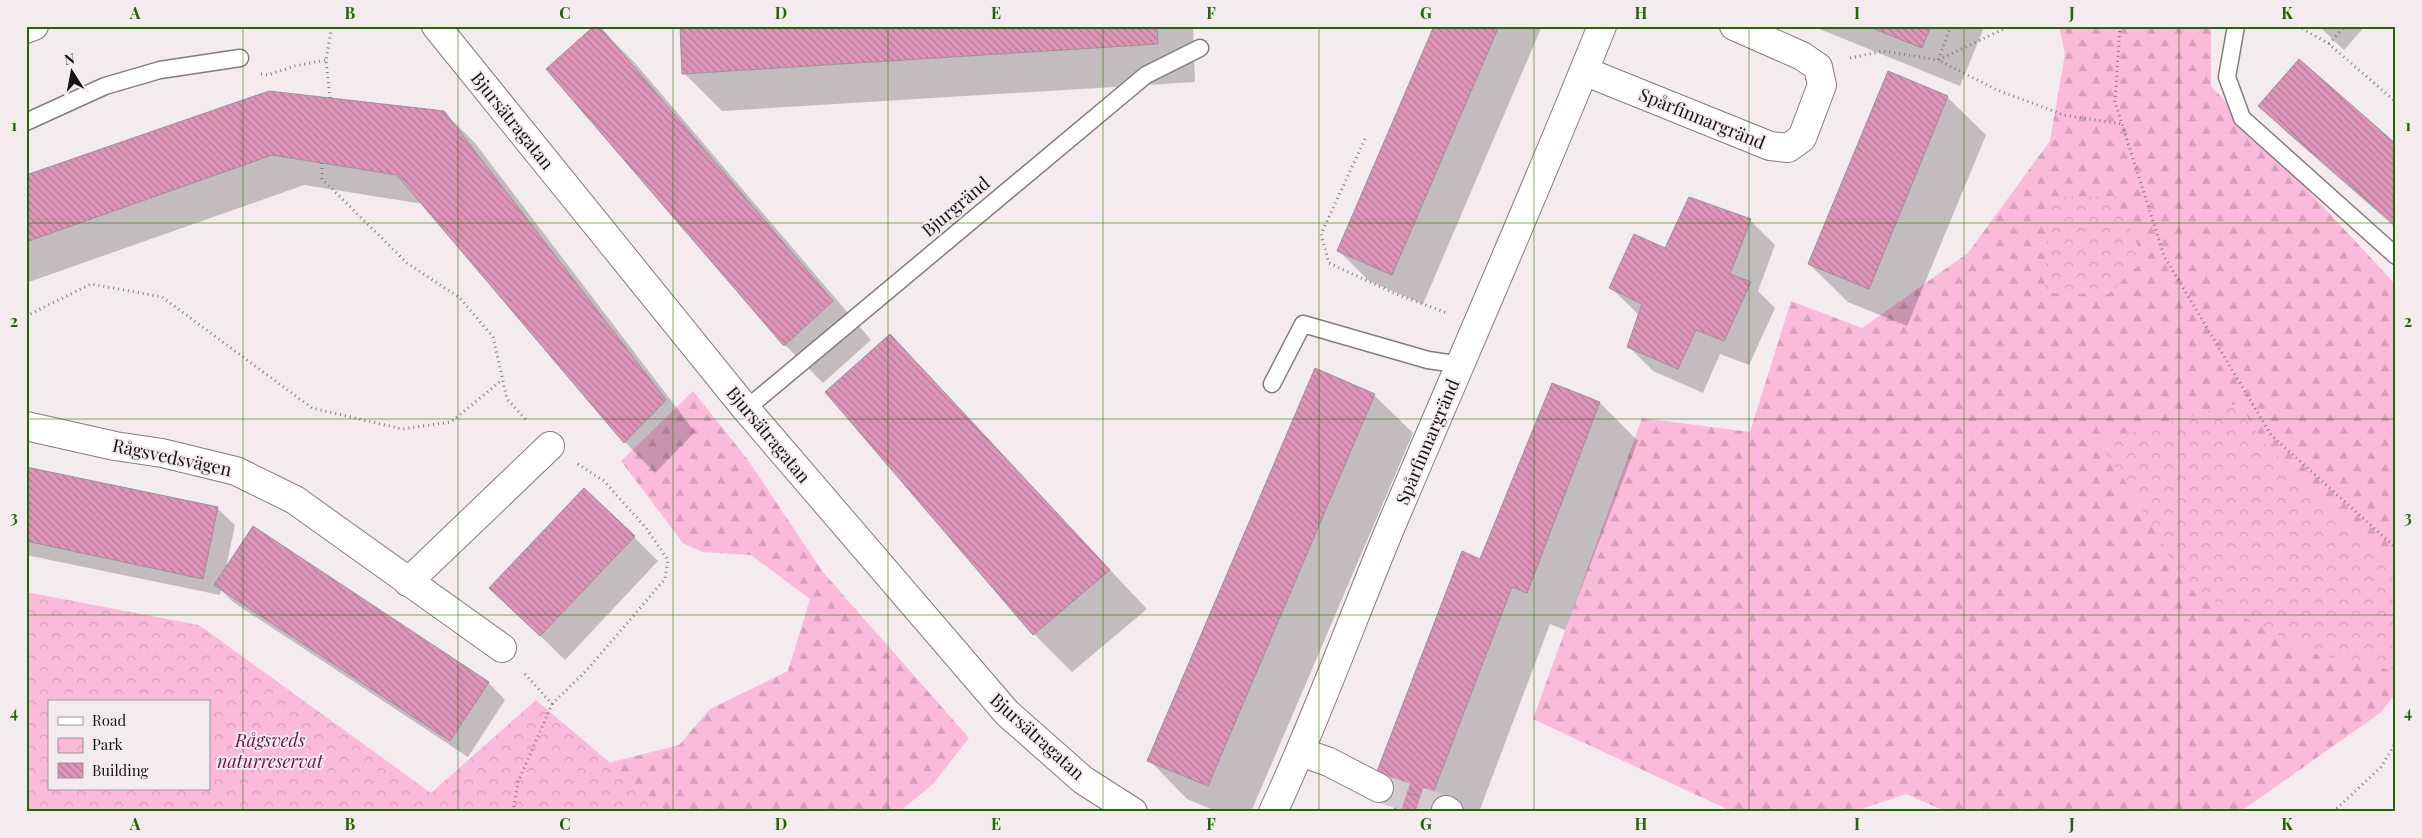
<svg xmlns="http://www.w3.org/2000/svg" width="2422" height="838" font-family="'Playfair Display',serif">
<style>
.forest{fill:url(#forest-firs)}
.park{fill:url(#park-crowns);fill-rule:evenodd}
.shadow{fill:#0003}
.building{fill:url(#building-back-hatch);stroke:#9a9295}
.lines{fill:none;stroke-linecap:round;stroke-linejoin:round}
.minor-tunnel{stroke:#d3cbce;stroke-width:28;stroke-dasharray:28 14;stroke-linecap:butt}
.service-casing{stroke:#837c7f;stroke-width:19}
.minor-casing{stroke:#837c7f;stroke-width:30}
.tertiary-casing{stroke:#837c7f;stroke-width:30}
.path{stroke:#817b7e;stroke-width:3;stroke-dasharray:1 4;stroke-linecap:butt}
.service{stroke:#fff;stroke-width:16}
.minor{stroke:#fff;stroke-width:28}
.tertiary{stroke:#fff;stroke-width:28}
.grid{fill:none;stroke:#216800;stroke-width:1;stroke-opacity:0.55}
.labels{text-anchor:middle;stroke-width:4;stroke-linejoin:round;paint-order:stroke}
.street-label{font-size:18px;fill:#161315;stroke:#f4ebef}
.park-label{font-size:18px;font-style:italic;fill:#6b1649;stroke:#f4ebef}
.neatline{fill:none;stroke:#216800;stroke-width:2}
.grid-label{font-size:16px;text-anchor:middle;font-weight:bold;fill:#216800}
</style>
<defs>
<pattern id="forest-firs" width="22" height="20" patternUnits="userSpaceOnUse" patternTransform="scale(1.25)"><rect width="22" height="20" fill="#fbbad9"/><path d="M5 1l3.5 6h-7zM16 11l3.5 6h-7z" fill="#d69fb9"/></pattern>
<pattern id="park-crowns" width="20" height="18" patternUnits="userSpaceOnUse" patternTransform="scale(1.25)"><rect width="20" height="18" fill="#fbbad9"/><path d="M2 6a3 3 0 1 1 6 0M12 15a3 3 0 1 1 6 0" fill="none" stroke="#d69fb9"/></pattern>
<pattern id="building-back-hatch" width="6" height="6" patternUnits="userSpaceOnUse" patternTransform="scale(1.25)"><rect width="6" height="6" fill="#de95b9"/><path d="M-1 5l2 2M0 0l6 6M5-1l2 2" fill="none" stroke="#b37895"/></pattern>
</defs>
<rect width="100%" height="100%" fill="#f4ebef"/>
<g class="forest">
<polygon points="2059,26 2211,26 2211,86 2396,285 2396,693 2380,713 2240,812 1947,812 1906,794 1853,812 1733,812 1533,719 1642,418 1750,432 1791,301 1862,328 1968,253 2050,141 2065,54"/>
<polygon points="693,391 748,460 822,571 969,738 933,784 899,812 575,812 592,767 679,745 710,709 788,671 810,599 751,555 702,552 683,543 621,461"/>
</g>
<g class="park">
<polygon points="2115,196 2144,260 2108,294 2044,293 2049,197"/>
<polygon points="2240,403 2261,440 2396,569 2396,671 2315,654 2189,589 2127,484 2098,441"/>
<path d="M26 592 199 625 431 793 536 700 668 812H26ZM49 702H209V789H49Z"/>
</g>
<g class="shadow">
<polygon points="598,26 635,63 871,340 823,383 785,345 548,69"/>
<polygon points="682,26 1193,26 1195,82 722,111 684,73"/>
<polygon points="1436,26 1542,26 1423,304 1369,281 1339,251"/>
<polygon points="1812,26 1979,26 1983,30 1960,86"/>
<polygon points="2319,26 2365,26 2344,50"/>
<polygon points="1947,97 1986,135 1907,326 1848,302 1809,264"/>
<polygon points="2260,106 2396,146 2396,228 2284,130"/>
<polygon points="444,112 475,143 695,432 655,473 625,442 423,204 304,185 26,283 26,176"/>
<polygon points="1750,220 1775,245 1758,291 1775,308 1749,365 1720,354 1703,393 1653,371 1628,346 1639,315 1611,288 1666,250"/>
<polygon points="889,336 1147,609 1072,672 1034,634"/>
<polygon points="1553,385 1600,403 1638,441 1565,630 1550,624 1479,812 1395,812 1398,802 1376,779 1481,560"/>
<polygon points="1374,395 1413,433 1251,812 1218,812 1187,799 1149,760"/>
<polygon points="26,468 217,508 235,525 226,568 488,682 505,700 468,757 233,602 221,590 220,595 26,555"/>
<polygon points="634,537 658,561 565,660 491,588"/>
</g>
<g class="building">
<polygon points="594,26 599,26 833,301 784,346 546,69"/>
<polygon points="680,26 1157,26 1158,44 682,74"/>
<polygon points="1434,26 1499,26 1392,275 1337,251"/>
<polygon points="1867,26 1931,26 1922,48"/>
<polygon points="2299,59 2396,144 2396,226 2258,106"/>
<polygon points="1888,71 1948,96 1869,289 1808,264"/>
<polygon points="269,91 444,111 666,400 624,443 397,175 272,155 26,242 26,175"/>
<polygon points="1689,197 1751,219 1730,274 1751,282 1724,341 1696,330 1678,369 1627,347 1642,304 1609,288 1634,234 1665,248"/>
<polygon points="890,334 1110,570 1033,635 825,392"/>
<polygon points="1315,368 1375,394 1208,786 1147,761"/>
<polygon points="1552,383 1600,402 1527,593 1512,587 1430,801 1374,779 1462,551 1480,559"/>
<polygon points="26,467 218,507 203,579 26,541"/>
<polygon points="584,488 635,536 540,636 489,588"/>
<polygon points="253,526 489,682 450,741 214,585"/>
<polygon points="1401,790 1430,801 1426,812 1393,812"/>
</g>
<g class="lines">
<polyline class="minor-tunnel" points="1379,788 1446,810"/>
<g class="service-casing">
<g id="service">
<polyline points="2236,26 2227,77 2242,118 2396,256"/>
<polyline points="26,122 105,86 160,70 240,58"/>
<polyline points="1272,384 1303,324 1428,360 1462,365"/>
<polyline points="746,409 1146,75 1200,48"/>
</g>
</g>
<g class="minor-casing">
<g id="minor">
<polyline points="436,26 746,409 1007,713 1083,780 1133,812"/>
<polyline points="1584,71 1770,146 1788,148 1802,138 1822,85 1818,67 1802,56 1734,26"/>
<polyline points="26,426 115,446 162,453 236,471 295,500 502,648"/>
<polyline points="408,582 550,446"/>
<polyline points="1301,752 1329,762 1379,788"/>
<polyline points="1446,810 1449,812"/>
<path d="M1273 812C1316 720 1350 625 1389 531 1460 363 1534 196 1602 26"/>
</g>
</g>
<g class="tertiary-casing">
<polyline id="tertiary" points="26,29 34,26"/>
</g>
<g class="path">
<polyline points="1951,26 1938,60 1997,90 2064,115 2122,124"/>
<polyline points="2120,26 2115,102 2164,256 2271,435 2396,548"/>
<polyline points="2298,26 2329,44 2396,102"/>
<polyline points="2329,44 2345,26"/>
<polyline points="1850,58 1883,51 1938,60 2010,26"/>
<polyline points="261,74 268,75 295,66 326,60"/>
<polyline points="330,98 326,60 332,26"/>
<polyline points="1365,139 1321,234 1329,263 1396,294 1447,313"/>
<polyline points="322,163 322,179 407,263 460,298 493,337 507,399 528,422"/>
<polyline points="26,316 91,284 162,297 312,408 402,429 451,422 502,380"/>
<polyline points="552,704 586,671 665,579 668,560 646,528 604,481 576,463"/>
<polyline points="513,812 518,782 552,704 524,673"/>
<polyline points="2333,812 2381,767 2396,742"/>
</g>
<use href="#service" class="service"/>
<use href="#minor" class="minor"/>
<use href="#tertiary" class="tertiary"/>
</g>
<path class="grid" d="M243 26V812M458 26V812M673 26V812M888 26V812M1103 26V812M1319 26V812M1534 26V812M1749 26V812M1964 26V812M2179 26V812M26 223H2396M26 419H2396M26 615H2396"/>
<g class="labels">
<g class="street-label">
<text transform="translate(1702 119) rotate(22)" y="6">Spårfinnargränd</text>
<text transform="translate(512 121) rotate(51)" y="6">Bjursätragatan</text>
<text transform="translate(956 207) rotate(-40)" y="6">Bjurgränd</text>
<text transform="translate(768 435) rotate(50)" y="6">Bjursätragatan</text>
<text transform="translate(1428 442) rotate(-67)" y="6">Spårfinnargränd</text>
<text transform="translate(172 458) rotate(12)" y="6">Rågsvedsvägen</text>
<text transform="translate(1037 737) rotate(42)" y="6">Bjursätragatan</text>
</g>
<g class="park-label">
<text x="270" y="747">Rågsveds<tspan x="270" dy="21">naturreservat</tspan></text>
</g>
</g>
<rect width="2422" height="838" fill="none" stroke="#f4ebef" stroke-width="55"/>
<rect x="48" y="700" width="162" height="90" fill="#f4ebef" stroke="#9b9598"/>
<rect x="58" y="717" width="25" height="8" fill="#ffffff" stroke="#9b9598"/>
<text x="92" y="726" font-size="15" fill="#161315">Road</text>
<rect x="58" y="738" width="25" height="15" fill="url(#park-crowns)" stroke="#9b9598"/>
<text x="92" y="750" font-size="15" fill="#161315">Park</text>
<rect x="58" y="763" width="25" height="15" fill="url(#building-back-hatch)" stroke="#9b9598"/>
<text x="92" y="776" font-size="15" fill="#161315">Building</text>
<g transform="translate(72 72) rotate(349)" stroke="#f4ebef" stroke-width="4" paint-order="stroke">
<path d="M0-4L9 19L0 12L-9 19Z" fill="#161315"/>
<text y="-8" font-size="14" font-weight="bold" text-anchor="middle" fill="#161315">N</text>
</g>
<rect x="28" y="28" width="2366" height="782" class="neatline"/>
<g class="grid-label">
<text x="135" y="19">A</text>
<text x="350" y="19">B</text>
<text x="565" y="19">C</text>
<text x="781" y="19">D</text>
<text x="996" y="19">E</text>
<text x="1211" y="19">F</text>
<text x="1426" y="19">G</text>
<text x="1641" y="19">H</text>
<text x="1857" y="19">I</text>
<text x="2072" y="19">J</text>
<text x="2287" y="19">K</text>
<text x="14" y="131">1</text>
<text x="2408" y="131">1</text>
<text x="14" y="327">2</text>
<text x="2408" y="327">2</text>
<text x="14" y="523">3</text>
<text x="2408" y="523">3</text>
<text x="14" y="718">4</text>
<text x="2408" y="718">4</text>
<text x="135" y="830">A</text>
<text x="350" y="830">B</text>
<text x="565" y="830">C</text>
<text x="781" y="830">D</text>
<text x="996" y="830">E</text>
<text x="1211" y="830">F</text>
<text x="1426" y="830">G</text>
<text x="1641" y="830">H</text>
<text x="1857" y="830">I</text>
<text x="2072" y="830">J</text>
<text x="2287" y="830">K</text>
</g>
</svg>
